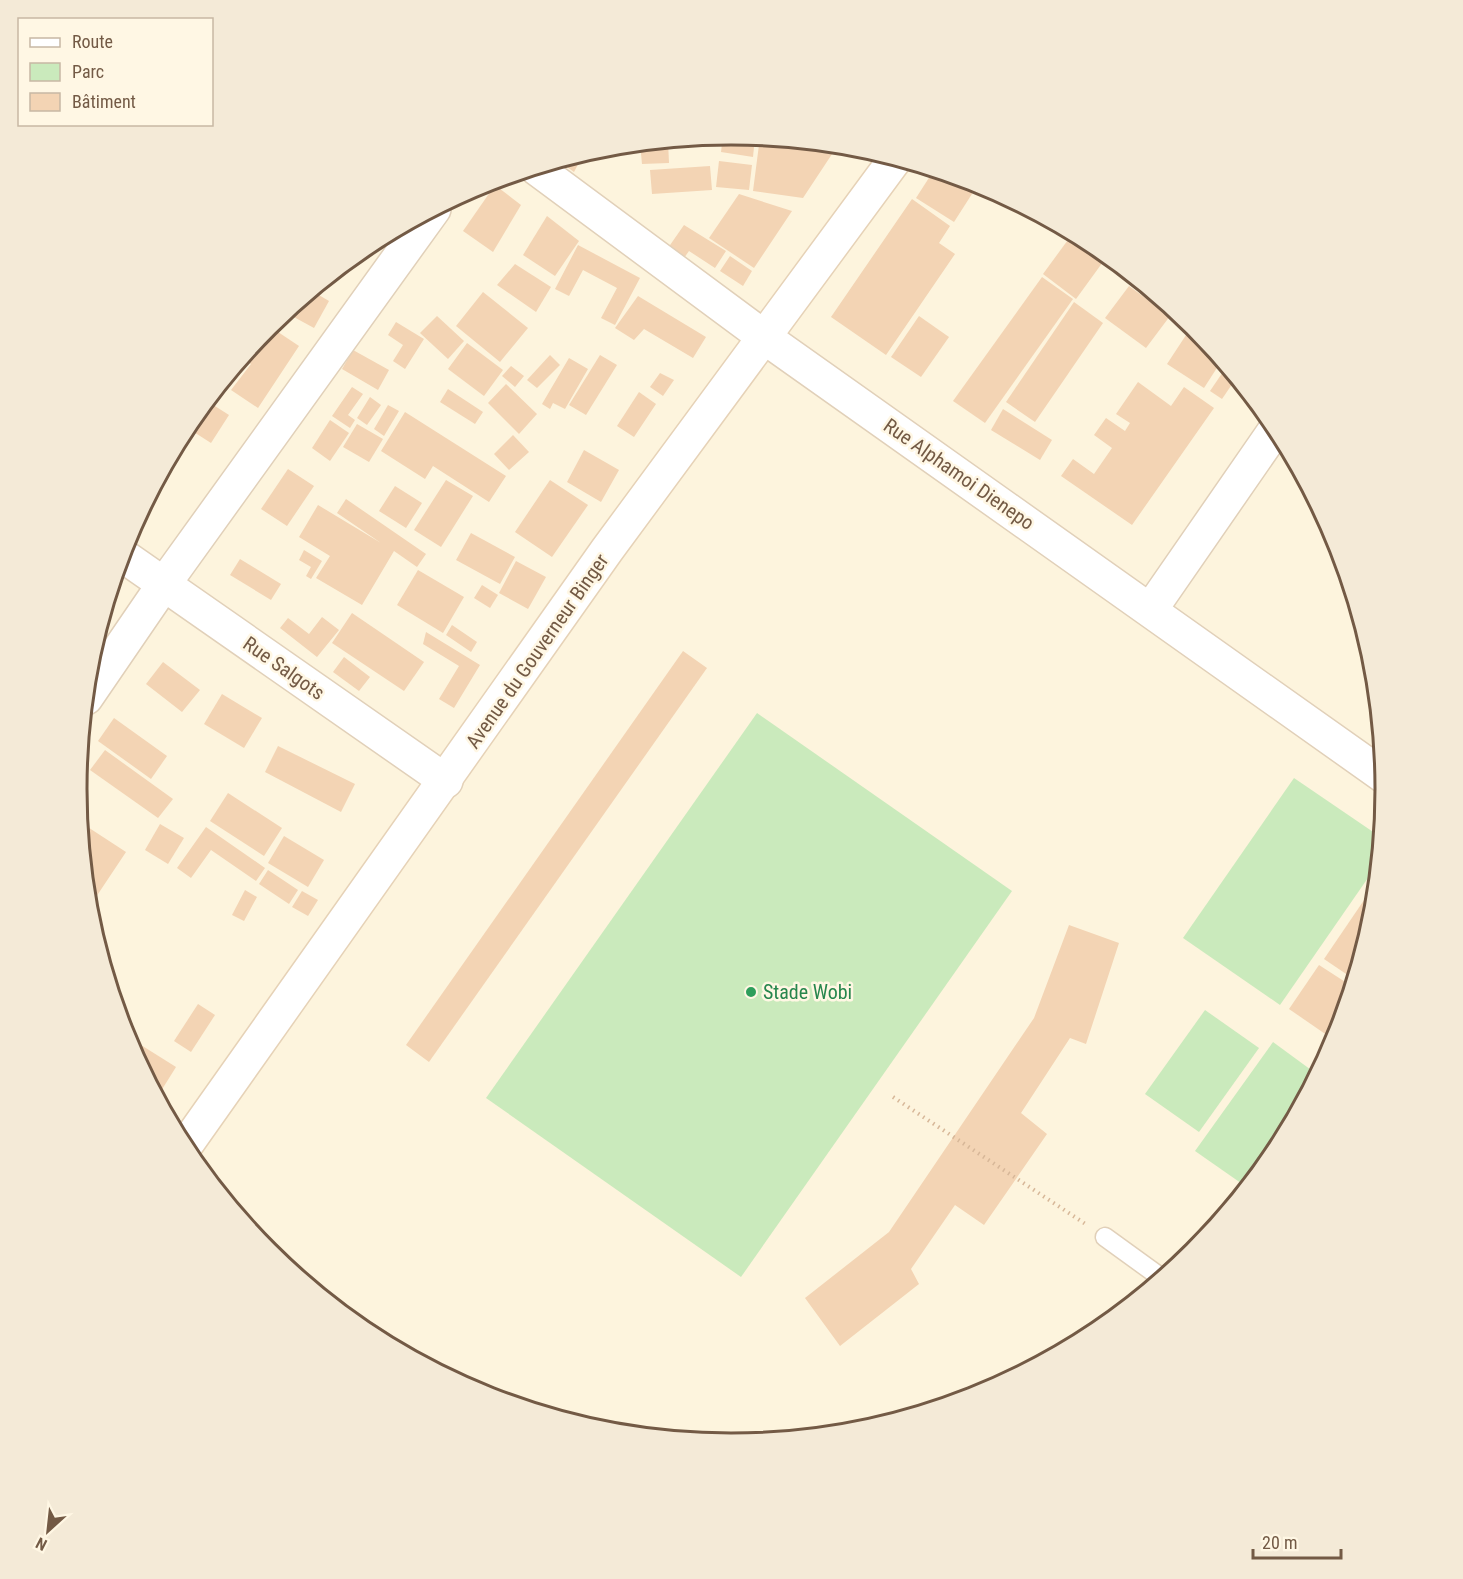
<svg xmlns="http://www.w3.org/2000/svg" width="1463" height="1579" font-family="'Roboto Condensed',sans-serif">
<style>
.green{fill:#caeabc}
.building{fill:#f3d4b4}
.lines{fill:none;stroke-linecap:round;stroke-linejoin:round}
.lane-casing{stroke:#e1d0b9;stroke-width:21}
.street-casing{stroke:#e1d0b9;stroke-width:36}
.secondary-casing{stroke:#e6d2b7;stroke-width:36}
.path{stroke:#d7b798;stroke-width:4;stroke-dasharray:1.5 4.5;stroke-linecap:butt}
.lane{stroke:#fff;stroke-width:18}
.street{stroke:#fff;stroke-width:33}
.secondary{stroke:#fff;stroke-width:33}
.leisure-dot{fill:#2e9e5b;stroke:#fff7e4;stroke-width:2}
.labels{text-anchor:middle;stroke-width:5;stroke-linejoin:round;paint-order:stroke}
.street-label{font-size:20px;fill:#735a45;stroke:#fff7e4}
.leisure-label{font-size:20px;fill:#27864d;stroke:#fff7e4;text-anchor:start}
.rim{fill:none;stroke:#735a45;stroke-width:3}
</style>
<rect width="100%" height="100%" fill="#fdf4dd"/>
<g class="green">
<polygon points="757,713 1012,891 741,1277 486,1098"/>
<polygon points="1294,778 1382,838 1379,862 1280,1005 1183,938"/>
<polygon points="1205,1010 1259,1048 1199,1132 1145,1094"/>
<polygon points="1273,1042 1318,1075 1276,1154 1248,1188 1195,1151"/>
</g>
<g class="building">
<polygon points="723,135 755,137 753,157 721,152"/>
<polygon points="701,137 696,146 686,139"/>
<polygon points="760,137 808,142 838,145 803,198 753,191"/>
<polygon points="668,141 669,163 642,164 640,143"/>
<polygon points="584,153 574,172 559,161 575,156"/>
<polygon points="719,161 752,165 749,190 716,187"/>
<polygon points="710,166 712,190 652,194 650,170"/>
<polygon points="934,170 979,183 954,222 916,198"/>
<polygon points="495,185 521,205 493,252 463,231"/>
<polygon points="739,194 792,211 754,268 709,238"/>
<polygon points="912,199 950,226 939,243 955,254 886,355 831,317"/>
<polygon points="547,216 579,241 555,276 523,255"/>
<polygon points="684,225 726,251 715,268 689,251 684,258 668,248"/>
<polygon points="1073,233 1108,255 1076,299 1043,274"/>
<polygon points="578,245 640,278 615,325 601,318 617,288 583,270 569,296 555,289"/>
<polygon points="730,256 752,271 743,286 720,271"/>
<polygon points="515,264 551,287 536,312 497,285"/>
<polygon points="1042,277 1073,299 985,423 953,401"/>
<polygon points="1129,286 1170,316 1146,348 1105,318"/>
<polygon points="312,291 329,301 314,328 292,316 303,298"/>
<polygon points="483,292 528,328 500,362 456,326"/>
<polygon points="638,296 706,337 693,358 644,329 634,340 615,328"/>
<polygon points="1074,302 1103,323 1035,422 1006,402"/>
<polygon points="437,316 464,341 448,359 420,333"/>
<polygon points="919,316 949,337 921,377 891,357"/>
<polygon points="396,322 424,339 405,369 393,361 403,345 388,335"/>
<polygon points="269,326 299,346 258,408 231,390 251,364 242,359"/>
<polygon points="1188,332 1212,347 1222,360 1204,388 1167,364"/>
<polygon points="467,343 503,370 484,396 448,369"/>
<polygon points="353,350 389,370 378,390 342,369"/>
<polygon points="550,355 560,365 537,388 527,380"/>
<polygon points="600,355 617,365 586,415 569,405"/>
<polygon points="569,358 588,369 565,409 553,403 550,409 542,404"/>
<polygon points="511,366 524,376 515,387 502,376"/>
<polygon points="1227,366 1237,377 1222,399 1210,391"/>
<polygon points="660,373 674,380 663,396 650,387"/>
<polygon points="1138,382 1171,406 1184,387 1214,408 1132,525 1061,476 1073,459 1094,474 1112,448 1094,435 1106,418 1125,431 1130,423 1116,414"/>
<polygon points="506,384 537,414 519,434 488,403"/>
<polygon points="352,387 363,394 348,415 355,420 350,428 332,416"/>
<polygon points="448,389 483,412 475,424 440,402"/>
<polygon points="639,392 656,404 634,437 617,426"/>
<polygon points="370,397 381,405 367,425 357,418"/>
<polygon points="207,401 229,415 211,443 186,427"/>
<polygon points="388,405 399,411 384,436 374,429"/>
<polygon points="1003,409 1052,440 1040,460 991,430"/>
<polygon points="405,412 506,476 489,502 433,466 425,479 381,451"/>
<polygon points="330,420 349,433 330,461 312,448"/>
<polygon points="357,424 383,439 369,462 343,447"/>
<polygon points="513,435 529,452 509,470 494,454"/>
<polygon points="584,450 619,470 601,502 567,482"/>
<polygon points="288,469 314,486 287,526 261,509"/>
<polygon points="446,480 473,496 441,547 414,530"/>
<polygon points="550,480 588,505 552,557 515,532"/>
<polygon points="395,486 422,503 406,528 379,511"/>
<polygon points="346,499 426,554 417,567 394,551 362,605 316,578 330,556 299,537 318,505 381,543 337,513"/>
<polygon points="471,533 515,557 500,584 456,560"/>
<polygon points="304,550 322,561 311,579 306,576 311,567 299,560"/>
<polygon points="240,559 281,584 271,600 230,575"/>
<polygon points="516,561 546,577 528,609 499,593"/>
<polygon points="418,570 464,597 443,633 397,605"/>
<polygon points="482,585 498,595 490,608 474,598"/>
<polygon points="352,613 424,662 404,691 332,643"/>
<polygon points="322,617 339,630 317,657 280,628 288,618 309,634"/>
<polygon points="452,625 477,642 471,652 446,635"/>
<polygon points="426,632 480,665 454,708 439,699 459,666 423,644"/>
<polygon points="683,651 707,668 429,1062 406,1045"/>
<polygon points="344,657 370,677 359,691 333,672"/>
<polygon points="163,662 200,690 182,712 146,684"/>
<polygon points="222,694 262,718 244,748 204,724"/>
<polygon points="114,718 167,756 151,779 98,741"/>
<polygon points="278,746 355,784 341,812 265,772"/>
<polygon points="105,750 173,799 158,818 90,770"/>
<polygon points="228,793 282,828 264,856 210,821"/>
<polygon points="80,822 126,852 88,909"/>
<polygon points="160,824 184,838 168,864 145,850"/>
<polygon points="206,827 265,868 256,881 211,850 191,878 177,868"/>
<polygon points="284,836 324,860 308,887 268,863"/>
<polygon points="268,870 298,890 289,904 259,884"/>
<polygon points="1377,881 1374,918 1355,980 1324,959"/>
<polygon points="245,890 257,897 244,921 232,915"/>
<polygon points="302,891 318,900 308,916 292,907"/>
<polygon points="1069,925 1119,943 1086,1044 1070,1038 1021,1113 1047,1134 984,1225 955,1205 911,1269 919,1284 840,1346 805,1298 889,1232 1034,1018"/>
<polygon points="1319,965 1353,987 1334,1040 1289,1009"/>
<polygon points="198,1004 215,1015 191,1052 174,1041"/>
<polygon points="125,1035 176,1067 161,1091 150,1085"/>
</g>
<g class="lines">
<g class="lane-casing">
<polyline id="lane" points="1105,1237 1163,1279"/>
</g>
<g class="street-casing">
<g id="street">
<polyline points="536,168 764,337 1385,777"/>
<polyline points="122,555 446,781"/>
<polyline points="1151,609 1277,427"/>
<polyline points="86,698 164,584 434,209"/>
</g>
</g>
<g class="secondary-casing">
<polyline id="secondary" points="184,1148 607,550 896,158"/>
</g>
<polyline class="path" points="893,1097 1087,1225"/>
<use href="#lane" class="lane"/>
<use href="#street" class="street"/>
<use href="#secondary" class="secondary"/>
</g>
<circle class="leisure-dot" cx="751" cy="992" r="6"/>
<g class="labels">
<g class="street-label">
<text transform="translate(959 474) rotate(35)" y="7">Rue Alphamoi Dienepo</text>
<text transform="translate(537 651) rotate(-55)" y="7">Avenue du Gouverneur Binger</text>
<text transform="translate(284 668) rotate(35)" y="7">Rue Salgots</text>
</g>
<g class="leisure-label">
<text x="763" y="999">Stade Wobi</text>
</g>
</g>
<path d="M0 0H1463V1579H0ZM87 789a644 644 0 1 1 1288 0a644 644 0 1 1-1288 0Z" fill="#f4ead7" fill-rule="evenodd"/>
<path class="rim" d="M87 789a644 644 0 1 1 1288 0a644 644 0 1 1-1288 0Z"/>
<rect x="18" y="18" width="195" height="108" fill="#fff7e4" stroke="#c7b8a4" stroke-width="1.5"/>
<rect x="30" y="38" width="30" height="9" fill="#ffffff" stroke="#c7b8a4" stroke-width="1.5"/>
<text x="72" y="48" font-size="18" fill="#735a45">Route</text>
<rect x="30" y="63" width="30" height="18" fill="#caeabc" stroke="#c7b8a4" stroke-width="1.5"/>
<text x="72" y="78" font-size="18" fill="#735a45">Parc</text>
<rect x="30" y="93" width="30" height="18" fill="#f3d4b4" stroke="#c7b8a4" stroke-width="1.5"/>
<text x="72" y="108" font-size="18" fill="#735a45">Bâtiment</text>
<g transform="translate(48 1531) rotate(207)" stroke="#fff7e4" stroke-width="4.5" paint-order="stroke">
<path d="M0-4.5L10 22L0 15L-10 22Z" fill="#735a45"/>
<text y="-9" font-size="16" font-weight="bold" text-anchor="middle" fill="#735a45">N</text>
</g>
<path d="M1253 1549v9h88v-9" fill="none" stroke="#735a45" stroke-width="3"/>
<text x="1262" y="1549" font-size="18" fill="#735a45" stroke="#fff7e4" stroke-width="4.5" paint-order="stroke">20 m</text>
</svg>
